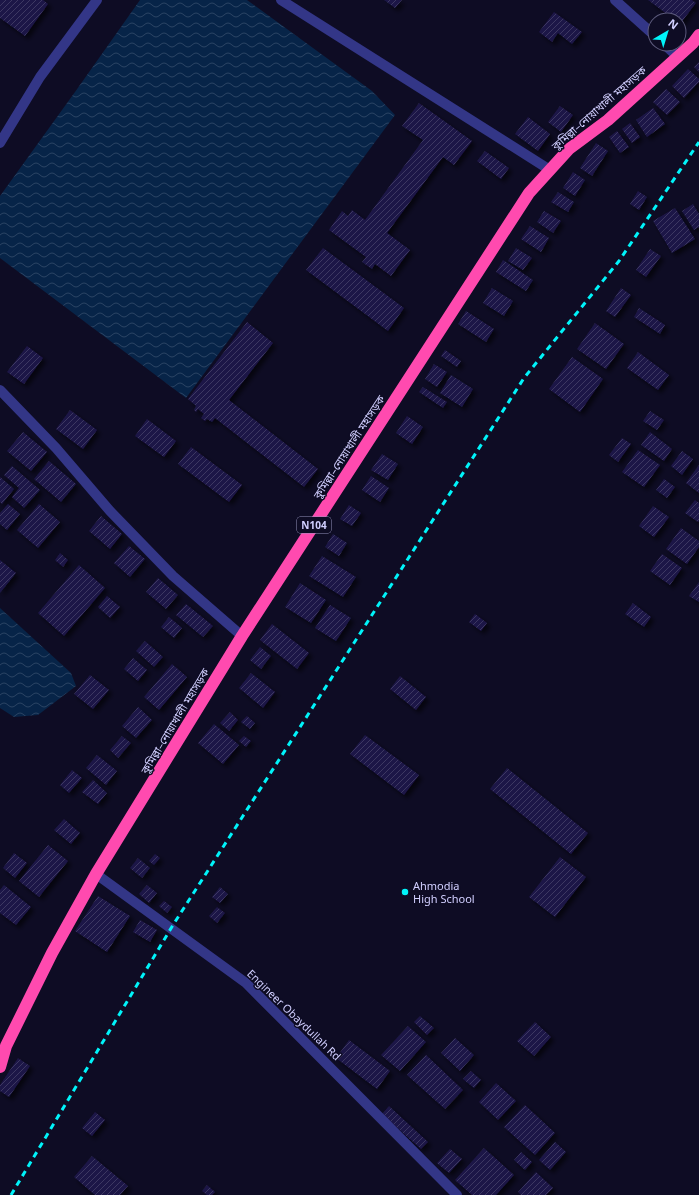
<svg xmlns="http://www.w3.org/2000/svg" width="699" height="1195" font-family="'Noto Sans','Noto Sans Bengali',sans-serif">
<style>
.water{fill:url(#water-waves)}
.building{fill:url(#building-hatch);filter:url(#shadow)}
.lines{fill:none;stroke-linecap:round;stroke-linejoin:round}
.minor{stroke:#333687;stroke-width:10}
.highway{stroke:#ff4aaf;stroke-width:12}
.rail{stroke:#00f4fa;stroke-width:3;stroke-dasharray:6 5;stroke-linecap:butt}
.poi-dot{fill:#00f4fa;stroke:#0e0c24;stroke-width:1.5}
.labels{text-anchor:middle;stroke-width:3;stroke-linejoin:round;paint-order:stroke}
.shield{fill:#0e0c24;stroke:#9694bd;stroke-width:1}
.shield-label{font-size:10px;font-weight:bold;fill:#d1cfff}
.street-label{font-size:11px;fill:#d1cfff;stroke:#0e0c24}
.poi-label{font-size:11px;fill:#d1cfff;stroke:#0e0c24;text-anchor:start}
</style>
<defs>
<pattern id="water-waves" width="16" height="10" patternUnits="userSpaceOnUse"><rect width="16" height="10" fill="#072448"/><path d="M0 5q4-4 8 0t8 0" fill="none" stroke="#2a4363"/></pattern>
<pattern id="building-hatch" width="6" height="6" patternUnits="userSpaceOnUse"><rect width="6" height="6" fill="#1d1746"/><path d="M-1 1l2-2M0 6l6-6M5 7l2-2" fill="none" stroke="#3d3862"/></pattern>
<filter id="shadow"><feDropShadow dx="3.5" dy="3.5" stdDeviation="2" flood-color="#0009"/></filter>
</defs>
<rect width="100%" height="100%" fill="#0e0c24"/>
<g class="water">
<polygon points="140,0 247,0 372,91 395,115 186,398 0,258 0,196 75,92"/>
<polygon points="0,608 71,673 76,686 38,715 14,717 0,708"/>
</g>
<g class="building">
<polygon points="0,0 43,0 48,4 25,36 0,18"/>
<polygon points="384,0 402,0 395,8"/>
<polygon points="648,0 692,0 696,3 680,24 679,23 679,20 675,20"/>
<polygon points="554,12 582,32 572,44 558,33 552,42 539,32"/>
<polygon points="699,62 699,72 694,67"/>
<polygon points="688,69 699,79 699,82 684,98 672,86"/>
<polygon points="666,89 680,102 667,115 653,102"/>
<polygon points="419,103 472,141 454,165 443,157 387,233 410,250 391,276 375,264 372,269 362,262 366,257 329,230 342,211 348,216 352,210 365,220 423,140 402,126"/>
<polygon points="560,106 573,115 561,132 548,122"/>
<polygon points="653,108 665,124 647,137 636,120"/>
<polygon points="528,117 550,134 538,151 515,134"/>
<polygon points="630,123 640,137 632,143 622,129"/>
<polygon points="617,131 629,147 620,153 609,137"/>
<polygon points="596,143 608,151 592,176 580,168"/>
<polygon points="485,151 509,168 501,179 477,161"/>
<polygon points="573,172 585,180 575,196 563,188"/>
<polygon points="638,191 647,197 639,210 630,204"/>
<polygon points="558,192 574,202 568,212 551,202"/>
<polygon points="693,204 699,214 699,227 694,230 682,211"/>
<polygon points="675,208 695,239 672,253 653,221"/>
<polygon points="544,211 561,221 553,233 537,222"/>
<polygon points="530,226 549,238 541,252 521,239"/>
<polygon points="323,248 404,308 388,331 306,270"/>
<polygon points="516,248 532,258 523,270 508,261"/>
<polygon points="650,249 661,256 646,277 636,270"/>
<polygon points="503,260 533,280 526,291 496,272"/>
<polygon points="492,288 513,301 504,316 483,303"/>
<polygon points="621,288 631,295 615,317 606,311"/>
<polygon points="639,308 665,325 660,334 634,317"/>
<polygon points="466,311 494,329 486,342 458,324"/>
<polygon points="247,322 273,343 229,400 318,469 304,487 215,418 212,422 207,419 205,421 201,418 204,414 198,409 196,412 194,410 196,406 188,399"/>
<polygon points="595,323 624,344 606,369 577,349"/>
<polygon points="27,346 43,358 24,384 7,372"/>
<polygon points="445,350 461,361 457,367 441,356"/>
<polygon points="638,352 669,375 658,390 627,368"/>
<polygon points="572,357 603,379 580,412 549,389"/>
<polygon points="434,364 447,372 437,387 425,379"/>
<polygon points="451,375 473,389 462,407 440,393"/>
<polygon points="423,387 447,402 443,408 419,392"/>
<polygon points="70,410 97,430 83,449 56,429"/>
<polygon points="650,411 664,420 657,430 643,421"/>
<polygon points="407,416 423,427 412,444 396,433"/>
<polygon points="147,419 176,441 164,457 135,436"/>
<polygon points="23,432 47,452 31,471 7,451"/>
<polygon points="650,432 672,449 664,461 641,445"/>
<polygon points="622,438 631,444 618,462 609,455"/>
<polygon points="191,447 242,485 229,502 178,464"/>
<polygon points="638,450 660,465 644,487 622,472"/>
<polygon points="682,451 693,459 682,475 671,466"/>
<polygon points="382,454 398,464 388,480 371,470"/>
<polygon points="49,461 76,484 61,502 34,479"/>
<polygon points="699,465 699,493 686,483"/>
<polygon points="12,466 40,490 24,508 12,497 19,488 4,475"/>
<polygon points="371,476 389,488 380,502 362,490"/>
<polygon points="0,477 14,489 2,504 0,502"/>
<polygon points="664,479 675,487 667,498 656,490"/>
<polygon points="695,500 699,503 699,521 698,522 685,513"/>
<polygon points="8,504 20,514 7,530 0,524 0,513"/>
<polygon points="39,504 60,522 38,548 17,530"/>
<polygon points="349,505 361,513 352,526 340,519"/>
<polygon points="653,506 669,517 654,537 639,526"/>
<polygon points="101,516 122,534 110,549 89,531"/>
<polygon points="681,528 699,541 699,547 687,564 666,549"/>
<polygon points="333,534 347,543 339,556 325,547"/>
<polygon points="129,546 145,559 130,577 114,563"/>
<polygon points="60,553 68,560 63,567 55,560"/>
<polygon points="662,554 682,568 670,585 650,571"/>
<polygon points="322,556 356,577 343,597 309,576"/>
<polygon points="0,560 16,573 0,593"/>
<polygon points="79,565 105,588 64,636 38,613"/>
<polygon points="158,578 178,595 166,609 146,592"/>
<polygon points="699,582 699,602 689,596"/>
<polygon points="300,583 326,600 311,623 285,607"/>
<polygon points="107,596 120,607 110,618 98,607"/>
<polygon points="633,603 651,617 644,627 625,614"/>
<polygon points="186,604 213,626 203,637 176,615"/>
<polygon points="330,605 351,618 336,641 315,628"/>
<polygon points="475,614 487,623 481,631 469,622"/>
<polygon points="169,617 182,628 174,638 161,627"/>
<polygon points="272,624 309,653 297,669 260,640"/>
<polygon points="145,641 163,657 154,667 136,651"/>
<polygon points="260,647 271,656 261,669 250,660"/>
<polygon points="133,658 147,670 138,681 124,669"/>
<polygon points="172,664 187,677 159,710 144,697"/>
<polygon points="251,673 275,692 263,708 239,688"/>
<polygon points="90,675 109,690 93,709 74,694"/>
<polygon points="400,676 426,697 416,710 390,689"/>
<polygon points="138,707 152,720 136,738 122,726"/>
<polygon points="230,712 238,720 229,731 220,723"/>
<polygon points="247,716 255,723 250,729 241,722"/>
<polygon points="214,724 239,745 223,764 198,743"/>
<polygon points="365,735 419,775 404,795 350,754"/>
<polygon points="122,736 131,743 118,758 110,750"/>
<polygon points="244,736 251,741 246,747 239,741"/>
<polygon points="97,755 117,771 106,785 86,768"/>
<polygon points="507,768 588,833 571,854 490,789"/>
<polygon points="72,770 82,778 69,793 60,785"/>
<polygon points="93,780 107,793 98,804 82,792"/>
<polygon points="64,819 80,833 71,844 54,830"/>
<polygon points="48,845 68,861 39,897 19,881"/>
<polygon points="14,853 27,863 15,878 3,868"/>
<polygon points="155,854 160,858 154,865 149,861"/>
<polygon points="560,857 586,877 555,917 529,897"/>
<polygon points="138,858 150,868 142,878 130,868"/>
<polygon points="4,885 31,907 16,925 0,913 0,890"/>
<polygon points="147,885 157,893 149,903 139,894"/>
<polygon points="220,887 228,894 220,903 212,897"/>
<polygon points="98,896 130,916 107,952 75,931"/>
<polygon points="164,901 172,907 167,913 159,906"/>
<polygon points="217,907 225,913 217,923 209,916"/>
<polygon points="140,920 157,930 150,942 133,932"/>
<polygon points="420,1016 434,1028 427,1035 414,1022"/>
<polygon points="535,1022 551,1037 534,1056 517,1041"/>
<polygon points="408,1026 426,1042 400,1071 381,1055"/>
<polygon points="455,1038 474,1055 460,1071 441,1053"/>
<polygon points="349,1040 390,1071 377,1089 336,1058"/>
<polygon points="426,1055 463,1090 445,1109 407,1075"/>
<polygon points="18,1058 30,1066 9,1097 0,1091 0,1085"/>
<polygon points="471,1071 481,1080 474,1088 463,1079"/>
<polygon points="496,1083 516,1101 498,1120 479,1102"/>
<polygon points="525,1105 555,1133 535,1155 504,1127"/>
<polygon points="389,1106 428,1142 421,1149 382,1114"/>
<polygon points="95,1112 105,1120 92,1136 82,1128"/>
<polygon points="555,1142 566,1152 550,1170 539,1160"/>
<polygon points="484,1148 514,1175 496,1195 472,1195 455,1180"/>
<polygon points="450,1149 462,1159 449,1173 437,1163"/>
<polygon points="521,1152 532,1162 525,1170 514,1160"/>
<polygon points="92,1156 128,1186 120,1195 95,1195 74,1177"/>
<polygon points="536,1172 553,1188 546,1195 521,1195 518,1192"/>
<polygon points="207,1185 215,1192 212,1195 207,1195 202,1191"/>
</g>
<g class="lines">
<g class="minor">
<polyline points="281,0 550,170"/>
<polyline points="615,0 655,36"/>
<polyline points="664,44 678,57"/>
<polyline points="0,143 40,77 97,0"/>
<polyline points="0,390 56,448 110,511 173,576 242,636"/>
<polyline points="96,874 246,983 457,1195"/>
</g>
<polyline class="highway" points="0,1067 6,1046 52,953 96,874 242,636 529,193 569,149 608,120 693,43 699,35"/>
<polyline class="rail" points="11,1195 173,925 524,378 619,261 699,142"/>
</g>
<circle class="poi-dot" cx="405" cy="892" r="4"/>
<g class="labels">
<rect class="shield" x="297" y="517" width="34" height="16" rx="3"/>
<g class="shield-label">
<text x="314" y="529">N104</text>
</g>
<g class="street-label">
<text transform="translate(599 108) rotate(-41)" y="4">কুমিল্লা–নোয়াখালী মহাসড়ক</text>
<text transform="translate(349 447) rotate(-57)" y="4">কুমিল্লা–নোয়াখালী মহাসড়ক</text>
<text transform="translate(175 721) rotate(-59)" y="4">কুমিল্লা–নোয়াখালী মহাসড়ক</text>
<text transform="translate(294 1015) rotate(44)" y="4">Engineer Obaydullah Rd</text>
</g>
<g class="poi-label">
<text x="413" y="890">Ahmodia<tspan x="413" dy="13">High School</tspan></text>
</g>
</g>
<g transform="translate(667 32) rotate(38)"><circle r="19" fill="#0e0c24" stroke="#5c5a7c"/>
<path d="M0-3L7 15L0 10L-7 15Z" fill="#00f4fa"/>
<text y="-6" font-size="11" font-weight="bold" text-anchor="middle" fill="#d1cfff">N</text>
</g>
</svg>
